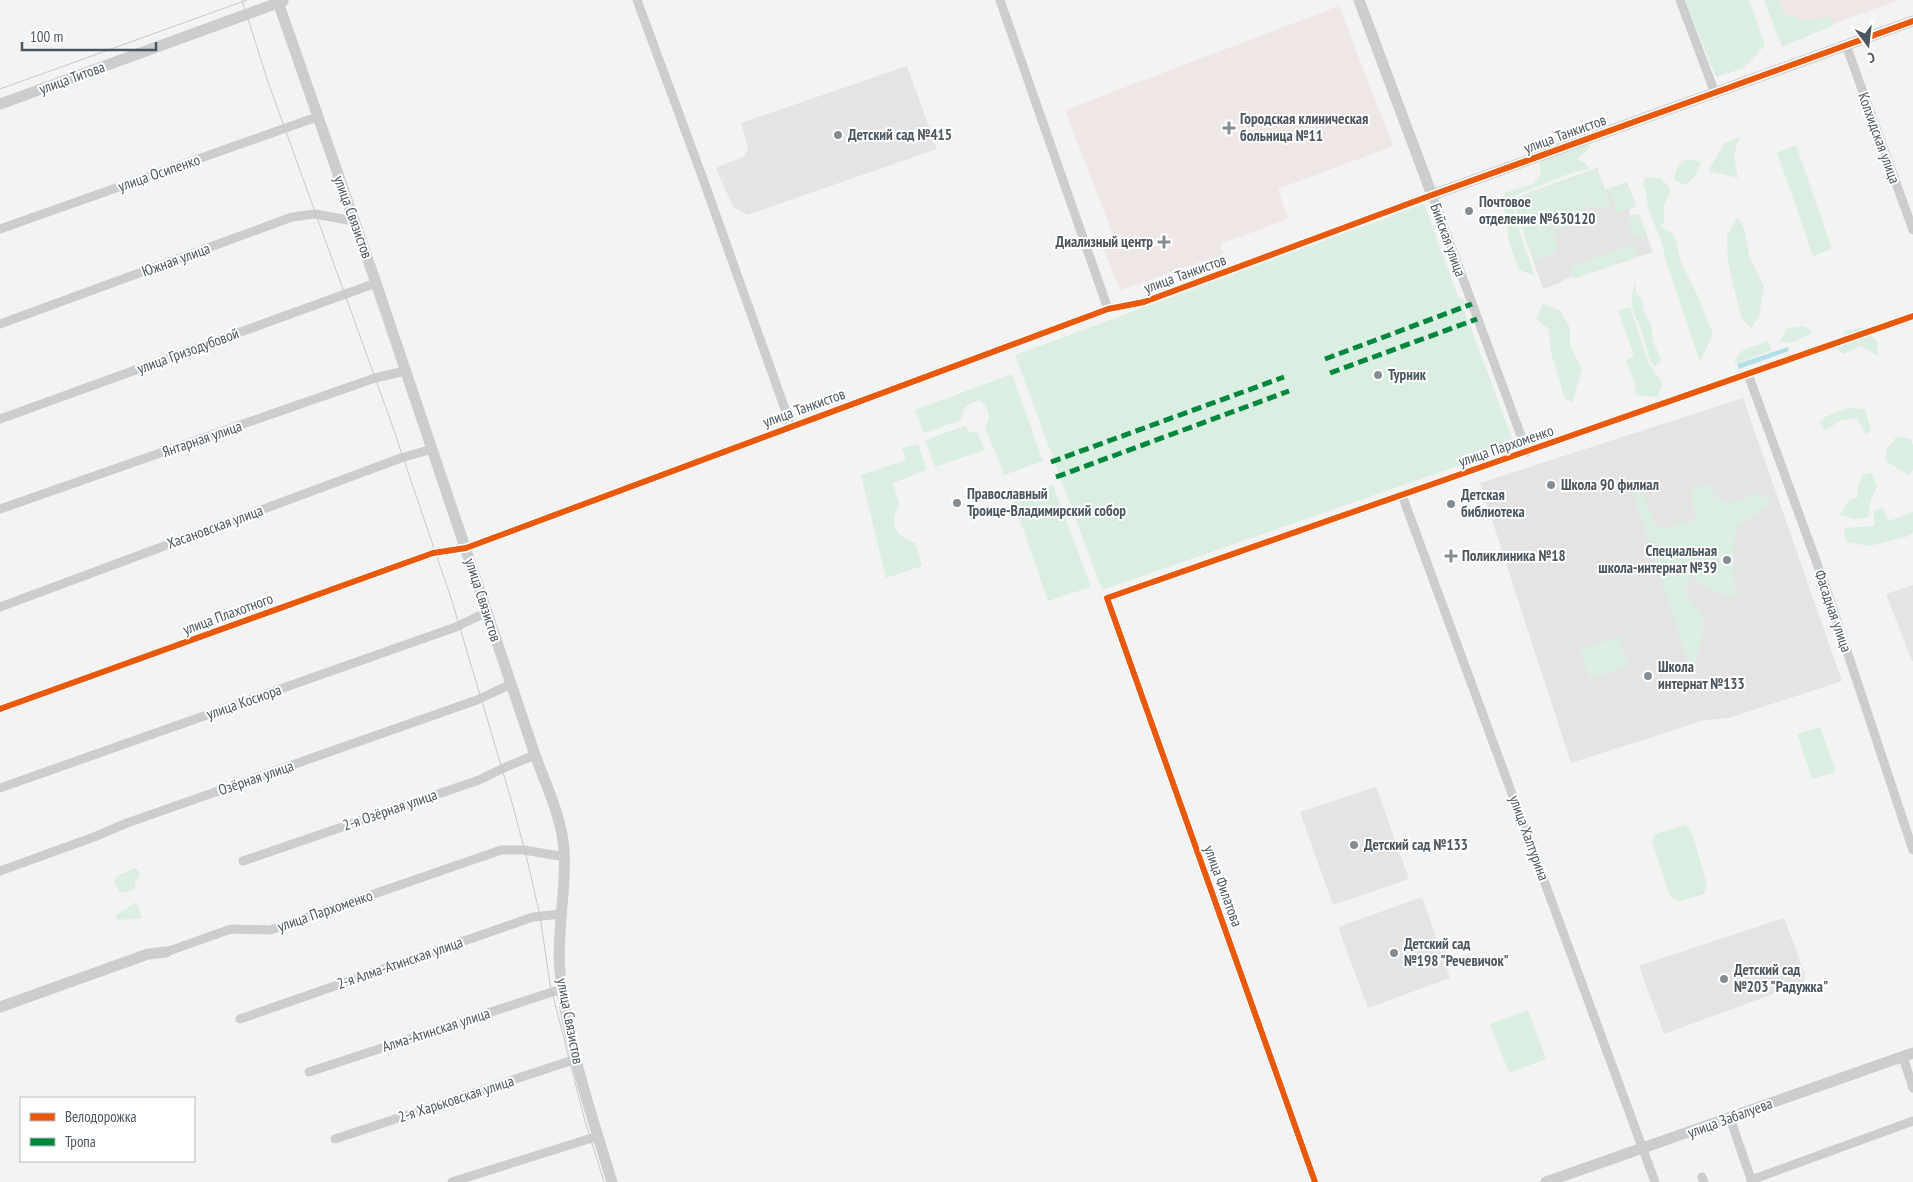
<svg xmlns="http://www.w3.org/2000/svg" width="1913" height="1182" font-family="'PT Sans Narrow',sans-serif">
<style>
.education{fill:#e5e4e4}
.medical{fill:#efe6e6}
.green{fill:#daefe1}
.water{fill:#b3e0e8}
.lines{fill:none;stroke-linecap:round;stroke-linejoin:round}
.minor{stroke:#cbcdce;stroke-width:9}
.tertiary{stroke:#cbcdce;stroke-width:11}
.tram{stroke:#c7c8c9;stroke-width:1}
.quiet{stroke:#00873e;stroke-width:5;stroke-dasharray:10 5;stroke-linecap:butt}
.cycleway-casing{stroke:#fff;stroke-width:9}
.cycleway{stroke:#e8590c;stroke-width:6}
.poi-dot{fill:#868d92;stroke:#fff;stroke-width:2}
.labels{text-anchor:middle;stroke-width:4;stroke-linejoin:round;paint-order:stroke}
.street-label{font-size:15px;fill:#4b565e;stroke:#fff}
.poi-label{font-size:15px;font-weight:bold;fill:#4b565e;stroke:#fff;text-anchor:start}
</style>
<rect width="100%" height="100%" fill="#f3f3f3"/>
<g class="education">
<polygon points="907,66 937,149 747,215 733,207 716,168 745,156 748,148 741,123"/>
<polygon points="1597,168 1605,190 1627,182 1636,206 1629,210 1631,216 1639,214 1653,252 1576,278 1573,276 1564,279 1563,282 1543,289 1512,199"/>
<polygon points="1743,398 1842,681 1729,718 1705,720 1571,763 1480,483"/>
<polygon points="1913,585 1913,661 1912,661 1886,594"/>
<polygon points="1376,787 1409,879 1333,905 1300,812"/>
<polygon points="1422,897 1450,978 1368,1008 1338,927"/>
<polygon points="1784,918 1805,974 1803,983 1664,1034 1639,966"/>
</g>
<g class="medical">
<polygon points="1768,0 1899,0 1783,42"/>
<polygon points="1339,6 1393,146 1278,189 1288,219 1220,244 1224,254 1120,290 1104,249 1113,235 1065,110"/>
</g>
<g class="green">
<polygon points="1685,0 1749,0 1765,45 1744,68 1716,77"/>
<polygon points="1764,0 1778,0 1784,13 1805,21 1830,17 1834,25 1782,47"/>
<path d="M1740 137C1732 153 1735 161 1738 178L1708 171 1725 143Z"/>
<path d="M1585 143 1591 147 1577 159 1585 163 1590 169 1574 172 1509 198 1521 233 1520 234C1524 248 1531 261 1534 275L1519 270 1509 242 1506 216 1503 207 1505 206 1504 193 1533 184 1541 175 1539 159Z"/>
<polygon points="1796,145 1832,249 1813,256 1777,152"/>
<polygon points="1686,159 1701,162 1696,175 1686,185 1674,180 1677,167"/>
<path d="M1596 169 1610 205 1601 209C1587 202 1576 212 1570 225L1552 231 1557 248 1553 254 1534 261 1512 200Z"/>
<polygon points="1645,178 1661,178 1671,190 1664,205 1664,222 1661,226 1675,236 1681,262 1700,301 1713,334 1700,362 1667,264 1662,244 1648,207 1646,192 1643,184"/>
<polygon points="1627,183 1636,206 1617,213 1608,189"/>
<polygon points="1424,204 1458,296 1466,302 1463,307 1515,446 1102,590 1015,355"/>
<polygon points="1639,215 1646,236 1639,238 1633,233 1627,219"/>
<polygon points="1738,217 1745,231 1749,256 1764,286 1759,317 1751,329 1741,317 1728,262 1727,235"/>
<polygon points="1630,246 1636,249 1639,256 1577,277 1573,274 1571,267"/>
<path d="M1635 282 1636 292 1643 302V311L1651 325 1653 341 1662 362 1654 366 1649 358 1639 322C1629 310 1631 296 1635 282Z"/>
<polygon points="1543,304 1559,310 1570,328 1570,346 1582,369 1572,403 1564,397 1560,382 1550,349 1549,329 1536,319"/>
<polygon points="1630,307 1648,362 1663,384 1657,397 1636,395 1634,381 1626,360 1634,356 1618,310"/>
<polygon points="1804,326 1813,333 1794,342 1780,342 1786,329"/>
<polygon points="1861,327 1877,341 1878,356 1860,346 1843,354 1837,349 1845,331"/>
<polygon points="1768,341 1772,350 1735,364 1735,359 1743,350"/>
<path d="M1012 374 1043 461 1004 475 985 427C992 418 989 408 980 401 968 402 962 407 961 420L924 433 915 410Z"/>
<polygon points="1848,408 1865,409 1871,431 1866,435 1857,418 1841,420 1825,431 1819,421 1827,416"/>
<polygon points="965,426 969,432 978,433 984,450 935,467 925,440"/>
<polygon points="1897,436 1910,439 1913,445 1913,470 1908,475 1886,461 1887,449"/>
<path d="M918 444 927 470 893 483 900 505C888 521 895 538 915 542L922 566 886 578 861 475 906 460 902 448Z"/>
<polygon points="1872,473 1877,487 1871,499 1868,517 1855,519 1840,515 1849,500 1858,497 1857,488 1863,475"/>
<path d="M1710 484 1715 496 1728 504 1757 494 1774 502 1736 528C1732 552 1733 574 1736 598L1709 590 1692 575 1685 594 1703 615V633L1692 674 1633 493 1641 489 1656 526 1668 529 1679 523 1696 521 1690 489Z"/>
<polygon points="1053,485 1091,587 1048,601 1013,500"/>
<polygon points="1882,507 1889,521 1913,512 1913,533 1906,537 1869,546 1846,542 1844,528 1874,526 1874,512"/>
<polygon points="1619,637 1629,666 1590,679 1580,650"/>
<polygon points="1820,727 1836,772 1812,779 1797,734"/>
<polygon points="1684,825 1691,830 1707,884 1704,894 1679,901 1670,896 1652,841 1655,834"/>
<path d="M134 868 138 870 140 874 135 883V889L125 893 119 891 114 883C116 873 120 875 127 872 130 871 131 869 134 868Z"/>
<polygon points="136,902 142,918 117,920 116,915"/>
<polygon points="1528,1010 1546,1059 1509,1073 1490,1024"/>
</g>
<polygon class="water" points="1788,347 1789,351 1739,369 1737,364"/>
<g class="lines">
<g class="minor">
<polyline points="637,0 702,176 791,426"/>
<polyline points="1000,0 1108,309"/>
<polyline points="1680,0 1715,93"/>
<polyline points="1846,45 1913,230"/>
<polyline points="0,229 317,117"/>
<polyline points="0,324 292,217 315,214 354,221"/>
<polyline points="1748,374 1827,591 1913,850"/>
<polyline points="0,419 376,283"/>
<polyline points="1402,495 1655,1182"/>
<polyline points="0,509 375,378 405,371"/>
<polyline points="0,607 401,458 432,449"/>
<polyline points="0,709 433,553 466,548 1108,309 1144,302 1432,195 1527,452"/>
<polyline points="0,788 456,627 487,612"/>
<polyline points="243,861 479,780 508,766 535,755"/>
<polyline points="0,871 94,837 127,823 477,700 511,684"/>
<polyline points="166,952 231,929 270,930 501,850 524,850 565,857"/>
<polyline points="240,1019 533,917 561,914"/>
<polyline points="1903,1057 1913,1088"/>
<polyline points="309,1072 552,992 562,990"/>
<polyline points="1730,1118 1752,1182"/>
<polyline points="335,1139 576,1059"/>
<polyline points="1702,1177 1704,1182"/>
<polyline points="1751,1180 1913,1121"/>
<polyline points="452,1182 598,1136"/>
<polyline points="1315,1182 1107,598 1913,316"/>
</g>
<g class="tertiary">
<polyline points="1359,0 1432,195 1913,21"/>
<path d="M278 2 376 283 535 755C546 785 562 818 564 850 567 890 556 931 560 972 567 1043 591 1114 612 1182"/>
<polyline points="0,104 283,1"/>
<polyline points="0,1007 148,954 166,952"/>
<polyline points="1546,1182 1913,1053"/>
</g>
<g class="tram">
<polyline points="242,0 268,82 390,419 452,601 511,799 527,859 540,916 550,984 585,1121 604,1182"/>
<polyline points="0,89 247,0"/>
</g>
<g class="quiet">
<polyline points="1325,359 1472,304"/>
<polyline points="1330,373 1477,319"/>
<polyline points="1051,462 1284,377"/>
<polyline points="1056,477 1289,391"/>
</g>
<g class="cycleway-casing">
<g id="cycleway">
<polyline points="0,709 433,553 466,548 1108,309 1144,302 1432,195 1913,21"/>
<polyline points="1315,1182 1107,598 1913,316"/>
</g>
</g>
<use href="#cycleway" class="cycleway"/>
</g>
<g class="poi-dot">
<path d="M1226.5 120.5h5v5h5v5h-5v5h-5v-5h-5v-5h5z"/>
<circle cx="838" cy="135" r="5"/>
<circle cx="1469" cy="211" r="5"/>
<path d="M1161.5 234.5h5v5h5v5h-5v5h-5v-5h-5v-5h5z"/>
<circle cx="1378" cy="375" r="5"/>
<circle cx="1551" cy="485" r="5"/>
<circle cx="957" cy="503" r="5"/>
<circle cx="1451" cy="504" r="5"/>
<path d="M1448.5 548.5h5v5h5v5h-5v5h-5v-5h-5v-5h5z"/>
<circle cx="1727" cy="560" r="5"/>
<circle cx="1648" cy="676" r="5"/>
<circle cx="1354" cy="845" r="5"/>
<circle cx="1394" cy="953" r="5"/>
<circle cx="1724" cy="979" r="5"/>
</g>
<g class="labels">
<g class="street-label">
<text transform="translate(72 78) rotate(-20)" y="5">улица Титова</text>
<text transform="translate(1565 134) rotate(-20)" y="5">улица Танкистов</text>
<text transform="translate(1879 138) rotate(70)" y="5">Колхидская улица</text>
<text transform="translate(159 173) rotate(-19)" y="5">улица Осипенко</text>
<text transform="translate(353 217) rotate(70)" y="5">улица Связистов</text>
<text transform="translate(1448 240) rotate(70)" y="5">Бийская улица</text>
<text transform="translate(176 260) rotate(-20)" y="5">Южная улица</text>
<text transform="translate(1185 274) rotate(-20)" y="5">улица Танкистов</text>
<text transform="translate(188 351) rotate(-20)" y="5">улица Гризодубовой</text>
<text transform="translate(804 408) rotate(-20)" y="5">улица Танкистов</text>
<text transform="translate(202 439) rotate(-19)" y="5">Янтарная улица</text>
<text transform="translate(1506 446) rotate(-19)" y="5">улица Пархоменко</text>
<text transform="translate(215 527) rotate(-20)" y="5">Хасановская улица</text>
<text transform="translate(483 600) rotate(72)" y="5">улица Связистов</text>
<text transform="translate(1833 611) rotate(71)" y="5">Фасадная улица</text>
<text transform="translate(228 614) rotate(-20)" y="5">улица Плахотного</text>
<text transform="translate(244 702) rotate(-19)" y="5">улица Косиора</text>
<text transform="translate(256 778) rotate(-19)" y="5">Озёрная улица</text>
<text transform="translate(390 810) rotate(-19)" y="5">2-я Озёрная улица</text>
<text transform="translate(1529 838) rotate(70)" y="5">улица Халтурина</text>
<text transform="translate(1223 886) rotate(70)" y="5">улица Филатова</text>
<text transform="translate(325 911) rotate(-19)" y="5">улица Пархоменко</text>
<text transform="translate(400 963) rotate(-19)" y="5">2-я Алма-Атинская улица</text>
<text transform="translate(570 1021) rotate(79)" y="5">улица Связистов</text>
<text transform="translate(436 1030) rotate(-18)" y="5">Алма-Атинская улица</text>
<text transform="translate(456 1099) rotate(-18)" y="5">2-я Харьковская улица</text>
<text transform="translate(1730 1118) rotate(-20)" y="5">улица Забалуева</text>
</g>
<g class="poi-label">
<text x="1240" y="124">Городская клиническая<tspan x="1240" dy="17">больница №11</tspan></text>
<text x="848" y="140">Детский сад №415</text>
<text x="1479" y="207">Почтовое<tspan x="1479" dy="17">отделение №630120</tspan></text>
<text x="1153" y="247" text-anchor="end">Диализный центр</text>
<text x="1388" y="380">Турник</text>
<text x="1561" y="490">Школа 90 филиал</text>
<text x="967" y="499">Православный<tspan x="967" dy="17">Троице-Владимирский собор</tspan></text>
<text x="1461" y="500">Детская<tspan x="1461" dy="17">библиотека</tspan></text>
<text x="1717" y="556" text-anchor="end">Специальная<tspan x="1717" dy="17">школа-интернат №39</tspan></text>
<text x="1462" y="561">Поликлиника №18</text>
<text x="1658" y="672">Школа<tspan x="1658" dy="17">интернат №133</tspan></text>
<text x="1364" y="850">Детский сад №133</text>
<text x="1404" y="949">Детский сад<tspan x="1404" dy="17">№198 "Речевичок"</tspan></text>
<text x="1734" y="975">Детский сад<tspan x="1734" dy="17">№203 "Радужка"</tspan></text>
</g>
</g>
<rect x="20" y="1097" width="175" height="65" fill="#ffffff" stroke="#b7bbbf"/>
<rect x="30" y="1113" width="25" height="8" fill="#e8590c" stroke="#b7bbbf"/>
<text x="65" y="1122" font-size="15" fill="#4b565e">Велодорожка</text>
<rect x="30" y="1138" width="25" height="8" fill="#00873e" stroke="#b7bbbf"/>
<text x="65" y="1147" font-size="15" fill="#4b565e">Тропа</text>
<g transform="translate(1868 45) rotate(165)" stroke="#ffffff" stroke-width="4" paint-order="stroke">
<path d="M0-4L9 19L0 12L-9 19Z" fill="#4b565e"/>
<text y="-8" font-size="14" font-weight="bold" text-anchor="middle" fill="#4b565e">С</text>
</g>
<path d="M22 42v8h134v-8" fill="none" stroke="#4b565e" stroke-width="2.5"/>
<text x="30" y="42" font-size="15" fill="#4b565e" stroke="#ffffff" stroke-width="4" paint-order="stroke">100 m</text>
</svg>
